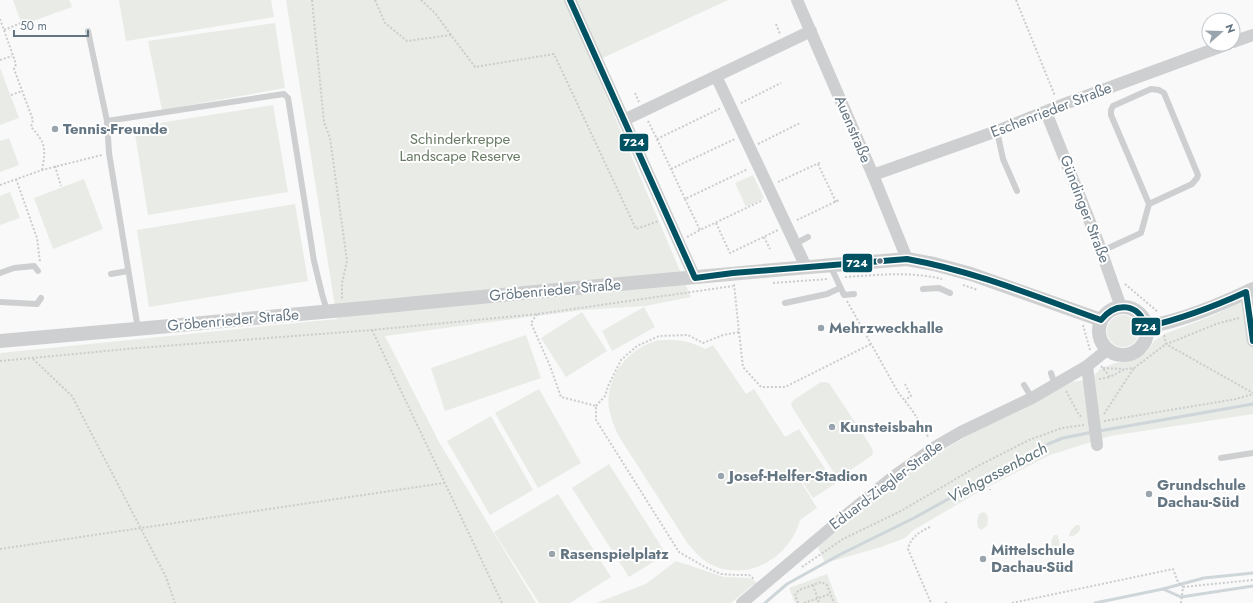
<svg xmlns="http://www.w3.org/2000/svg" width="1253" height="603" font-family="Jost,sans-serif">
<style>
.green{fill:#e8ebe6}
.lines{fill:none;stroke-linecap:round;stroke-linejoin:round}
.stream{stroke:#ced6d9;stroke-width:3}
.path{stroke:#cbcccd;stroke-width:2;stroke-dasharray:2 2;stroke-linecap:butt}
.service{stroke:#cecfd0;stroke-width:6}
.minor{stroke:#cecfd0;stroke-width:12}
.tertiary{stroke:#cecfd0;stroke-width:14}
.bus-1-casing{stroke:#fff;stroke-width:9}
.bus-1{stroke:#005262;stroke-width:6}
.poi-dot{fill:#99a4ac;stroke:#fff;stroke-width:1.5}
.bus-dot{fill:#657683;stroke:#fff;stroke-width:1.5}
.labels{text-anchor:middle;stroke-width:4;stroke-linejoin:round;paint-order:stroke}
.street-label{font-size:15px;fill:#657683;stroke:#fff}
.poi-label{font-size:15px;font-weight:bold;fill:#657683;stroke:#fff;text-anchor:start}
.park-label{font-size:15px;fill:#687a64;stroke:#fff}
.water-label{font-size:16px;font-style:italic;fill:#60757c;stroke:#fff}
.line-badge{stroke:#fff;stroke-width:1.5}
.badge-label{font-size:11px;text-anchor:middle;font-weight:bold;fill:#fff}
</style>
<rect width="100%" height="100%" fill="#f9f9f9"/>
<g class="green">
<polygon points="13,0 69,0 72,7 22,25"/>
<polygon points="119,0 271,0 274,17 126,41"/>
<polygon points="286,0 728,0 592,63 691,297 645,306 583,310 385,336 439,442 536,603 0,603 0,353 337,319"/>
<polygon points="275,23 285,88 162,110 148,41"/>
<polygon points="0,68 19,118 0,125"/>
<polygon points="273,105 288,192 148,215 134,127"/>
<polygon points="9,138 19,165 0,172 0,141"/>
<polygon points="753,175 764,198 746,207 735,183"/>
<polygon points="84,179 103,229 53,249 34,198"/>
<polygon points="10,192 20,218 0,225 0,196"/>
<polygon points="295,204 308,281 149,307 137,230"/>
<polygon points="1253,296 1253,414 1110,436 1050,455 980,491 912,531 905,538 881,547 825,563 817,545 870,502 930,458 969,435 1072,382 1091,379 1100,369 1115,363 1131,361 1147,352 1154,341 1167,333 1212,316"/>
<polygon points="644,307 655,327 612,351 602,331"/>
<polygon points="582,312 607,351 566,377 541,338"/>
<circle cx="1123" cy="331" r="16"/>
<polygon points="526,335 541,378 445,411 431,368"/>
<path d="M668 340C684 340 691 342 705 349L713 345 746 394 754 389 785 437 799 429 835 484 813 498 789 462 817 508 800 520C790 558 746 584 708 563 700 558 694 551 688 544L618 435C614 426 611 418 609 409 605 380 625 351 653 342 657 340 663 340 668 340Z"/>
<polygon points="821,382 825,382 829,383 872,448 873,453 871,456 842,476 838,476 834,473 792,407 791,403 795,399"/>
<polygon points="539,389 581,463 538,488 495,413"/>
<polygon points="491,416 533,490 490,515 447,441"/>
<polygon points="609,464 666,554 629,577 572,488"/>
<polygon points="558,494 611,577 570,603 539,603 494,532"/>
<path d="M984 512C989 515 988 521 987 526L981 530 978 527 977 521 979 514Z"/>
<path d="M1076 525H1078L1080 526C1081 532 1075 537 1069 536L1071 530Z"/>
<path d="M1054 535H1057C1060 540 1060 547 1056 551L1052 548 1051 541Z"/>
<polygon points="676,561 724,577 749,578 758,583 750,587 731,603 596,603 646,584"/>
<polygon points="827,574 838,603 795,603 789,588"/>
</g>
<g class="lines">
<g class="stream">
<polyline points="1099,431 1253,404"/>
<polyline points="1163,589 1204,578 1253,573"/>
<polyline points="765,603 787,584 841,554 914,518 1048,444 1063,438 1093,432"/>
<polyline points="1095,603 1163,589 1181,597 1253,586"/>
</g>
<g class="path">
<polyline points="312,0 324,122 330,138 347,261 342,283 342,299"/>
<polyline points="375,0 385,23 407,41 451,35 475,67 554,54 636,229 659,221"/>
<polyline points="421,0 435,13 451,35"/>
<polyline points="1016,0 1055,96"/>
<path d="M0 19 16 64 14 69 33 120 31 127C46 143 46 149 42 170"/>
<polyline points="776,24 780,34"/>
<polyline points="4,30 21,23"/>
<polyline points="0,60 12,56"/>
<polyline points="635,93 639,102"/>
<polyline points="11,95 22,91"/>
<polyline points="741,103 781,83"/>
<polyline points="648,121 657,139 721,108"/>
<polyline points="657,139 685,199 748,169"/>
<polyline points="758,144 800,123"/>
<polyline points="818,164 836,202"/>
<polyline points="55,166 61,186"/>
<polyline points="671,169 735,139"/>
<polyline points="16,179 37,238 40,262"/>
<polyline points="778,182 821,162"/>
<polyline points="0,185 42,170 102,155"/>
<polyline points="685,199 700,230 763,200"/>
<polyline points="797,220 839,200"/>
<polyline points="716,223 730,253 778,230"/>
<polyline points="687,237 700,230"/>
<polyline points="764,237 770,249"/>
<path d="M845 277C879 275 908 271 942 279"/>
<polyline points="773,283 828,279"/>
<polyline points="1125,284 1158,312"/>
<polyline points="963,285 978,290"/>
<polyline points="847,301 898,392 912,410 929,438"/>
<polyline points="537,314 531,323 550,366 561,397 596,406 596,420 679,552 705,567 721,574 736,575 749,575 755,580"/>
<polyline points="1083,325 1090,350"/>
<polyline points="372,330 502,603"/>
<polyline points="739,332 743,367 761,387 785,387 871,344"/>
<polyline points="1164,335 1166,344 1253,393"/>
<polyline points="33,359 72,396 166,577 175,603"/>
<polyline points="0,361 138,348 372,330 538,314 733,286"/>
<polyline points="1101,366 1110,377 1125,369 1134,368 1166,344 1177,340 1216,324 1239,318"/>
<polyline points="1103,368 1124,369"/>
<polyline points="1099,379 1110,377"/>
<polyline points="905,384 911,396 905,400"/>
<polyline points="1066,391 1079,415 1082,417"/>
<polyline points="596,406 605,396 609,384 621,360 637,346 659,336 688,335 703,343 723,335 739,332 734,284"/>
<polyline points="1104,414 1134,368"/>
<polyline points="1104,421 1236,399 1253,394"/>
<polyline points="990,489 990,490"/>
<path d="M930 527C919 532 911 537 908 549L931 603"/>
<polyline points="0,549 444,483"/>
<polyline points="802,567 843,539 901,511 978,466 1029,440 1062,428 1084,425"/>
<polyline points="813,585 819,603"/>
<polyline points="1183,587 1253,580"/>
<polyline points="798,603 795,595 799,590 821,582 827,585 834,603"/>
<polyline points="804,603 830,594"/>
<polyline points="945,603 947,602"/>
<polyline points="1012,603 1173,569 1178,582 1183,587"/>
<polyline points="1181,603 1183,587"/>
</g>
<g class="service">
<polyline points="88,31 107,121 109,153 138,329"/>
<polyline points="107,121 284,94 288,98 289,104 314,261 322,294 327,311"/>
<polyline points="997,131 1003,159 1017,191"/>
<polyline points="795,244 808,237"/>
<polyline points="1102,251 1141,233 1149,204 1192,184 1197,178 1198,175 1164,93 1159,90 1151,89 1113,106 1111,110 1111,115 1149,204"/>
<polyline points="830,265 844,295 854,294"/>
<polyline points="0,273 14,268 34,266 38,271"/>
<polyline points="111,274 128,271"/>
<polyline points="923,289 939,288 950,293"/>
<polyline points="0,302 37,304 41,298"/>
<polyline points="785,303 827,294 840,288"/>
<polyline points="1051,373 1055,385"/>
<polyline points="1024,385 1032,398"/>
<polyline points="1221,458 1253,453"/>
</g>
<g class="minor">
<polyline points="570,0 695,278"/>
<polyline points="797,0 873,175 907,259"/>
<polyline points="1233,42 1253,35"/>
<polyline points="716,76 806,267"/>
<polyline points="1046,112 1098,242 1121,307"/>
<polyline points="624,120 811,31"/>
<polyline points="873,175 997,131 1059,106 1228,44"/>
<polyline points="1246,292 1253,341"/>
<polyline points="1087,366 1097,445"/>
<polyline points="742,603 845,516 893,477 935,447 961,432 1032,398 1087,366 1108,349"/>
</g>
<g class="tertiary">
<circle cx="1123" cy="331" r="24"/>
<path d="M1146 327C1184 320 1219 305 1253 289"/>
<path d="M0 341C122 330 243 320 365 308 545 291 726 273 907 259L934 264 971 274 1101 320"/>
</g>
<g class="bus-1-casing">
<path id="bus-1" d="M570 0 695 278 733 273 907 259C974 271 1037 297 1101 320 1116 301 1139 303 1146 327 1181 319 1213 307 1246 292L1253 341"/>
</g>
<use href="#bus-1" class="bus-1"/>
</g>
<g class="poi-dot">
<circle cx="55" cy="129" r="4"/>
<circle cx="821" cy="328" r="4"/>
<circle cx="832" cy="427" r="4"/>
<circle cx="721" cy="476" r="4"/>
<circle cx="1149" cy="494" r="4"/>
<circle cx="552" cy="554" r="4"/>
<circle cx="983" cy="559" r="4"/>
</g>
<circle class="bus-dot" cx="880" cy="261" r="3.5"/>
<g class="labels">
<g class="street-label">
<text transform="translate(1051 110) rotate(-21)" y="5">Eschenrieder Straße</text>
<text transform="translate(853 129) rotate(67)" y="5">Auenstraße</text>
<text transform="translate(1085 209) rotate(69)" y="5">Gündinger Straße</text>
<text transform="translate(555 290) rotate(-5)" y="5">Gröbenrieder Straße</text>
<text transform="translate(233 320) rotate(-5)" y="5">Gröbenrieder Straße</text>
<text transform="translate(886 485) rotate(-37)" y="5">Eduard-Ziegler-Straße</text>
</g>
<g class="poi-label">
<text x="63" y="134">Tennis-Freunde</text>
<text x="829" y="333">Mehrzweckhalle</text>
<text x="840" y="432">Kunsteisbahn</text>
<text x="729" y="481">Josef-Helfer-Stadion</text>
<text x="1157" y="490">Grundschule<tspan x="1157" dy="17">Dachau-Süd</tspan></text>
<text x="991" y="555">Mittelschule<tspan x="991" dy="17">Dachau-Süd</tspan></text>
<text x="560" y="559">Rasenspielplatz</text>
</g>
<g class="park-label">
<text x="460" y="144">Schinderkreppe<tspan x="460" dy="17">Landscape Reserve</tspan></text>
</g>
<g class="water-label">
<text transform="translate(997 472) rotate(-28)" y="6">Viehgassenbach</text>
</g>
</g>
<g class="line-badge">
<rect x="619" y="133" width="30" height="19" rx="4" fill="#005262"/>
<rect x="842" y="253" width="31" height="20" rx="4" fill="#005262"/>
<rect x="1131" y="317" width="30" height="19" rx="4" fill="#005262"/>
</g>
<g class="badge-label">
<text x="634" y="146">724</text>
<text x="857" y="267">724</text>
<text x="1146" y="331">724</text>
</g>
<g transform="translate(1221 32) rotate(70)"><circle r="19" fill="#ffffff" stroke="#c1c8cd"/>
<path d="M0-3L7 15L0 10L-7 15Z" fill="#99a4ac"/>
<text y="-6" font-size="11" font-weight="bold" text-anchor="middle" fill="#657683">N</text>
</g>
<path d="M14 30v6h74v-6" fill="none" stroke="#657683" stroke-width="2"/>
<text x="20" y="30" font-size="12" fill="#657683" stroke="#ffffff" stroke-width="3" paint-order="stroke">50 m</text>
</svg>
